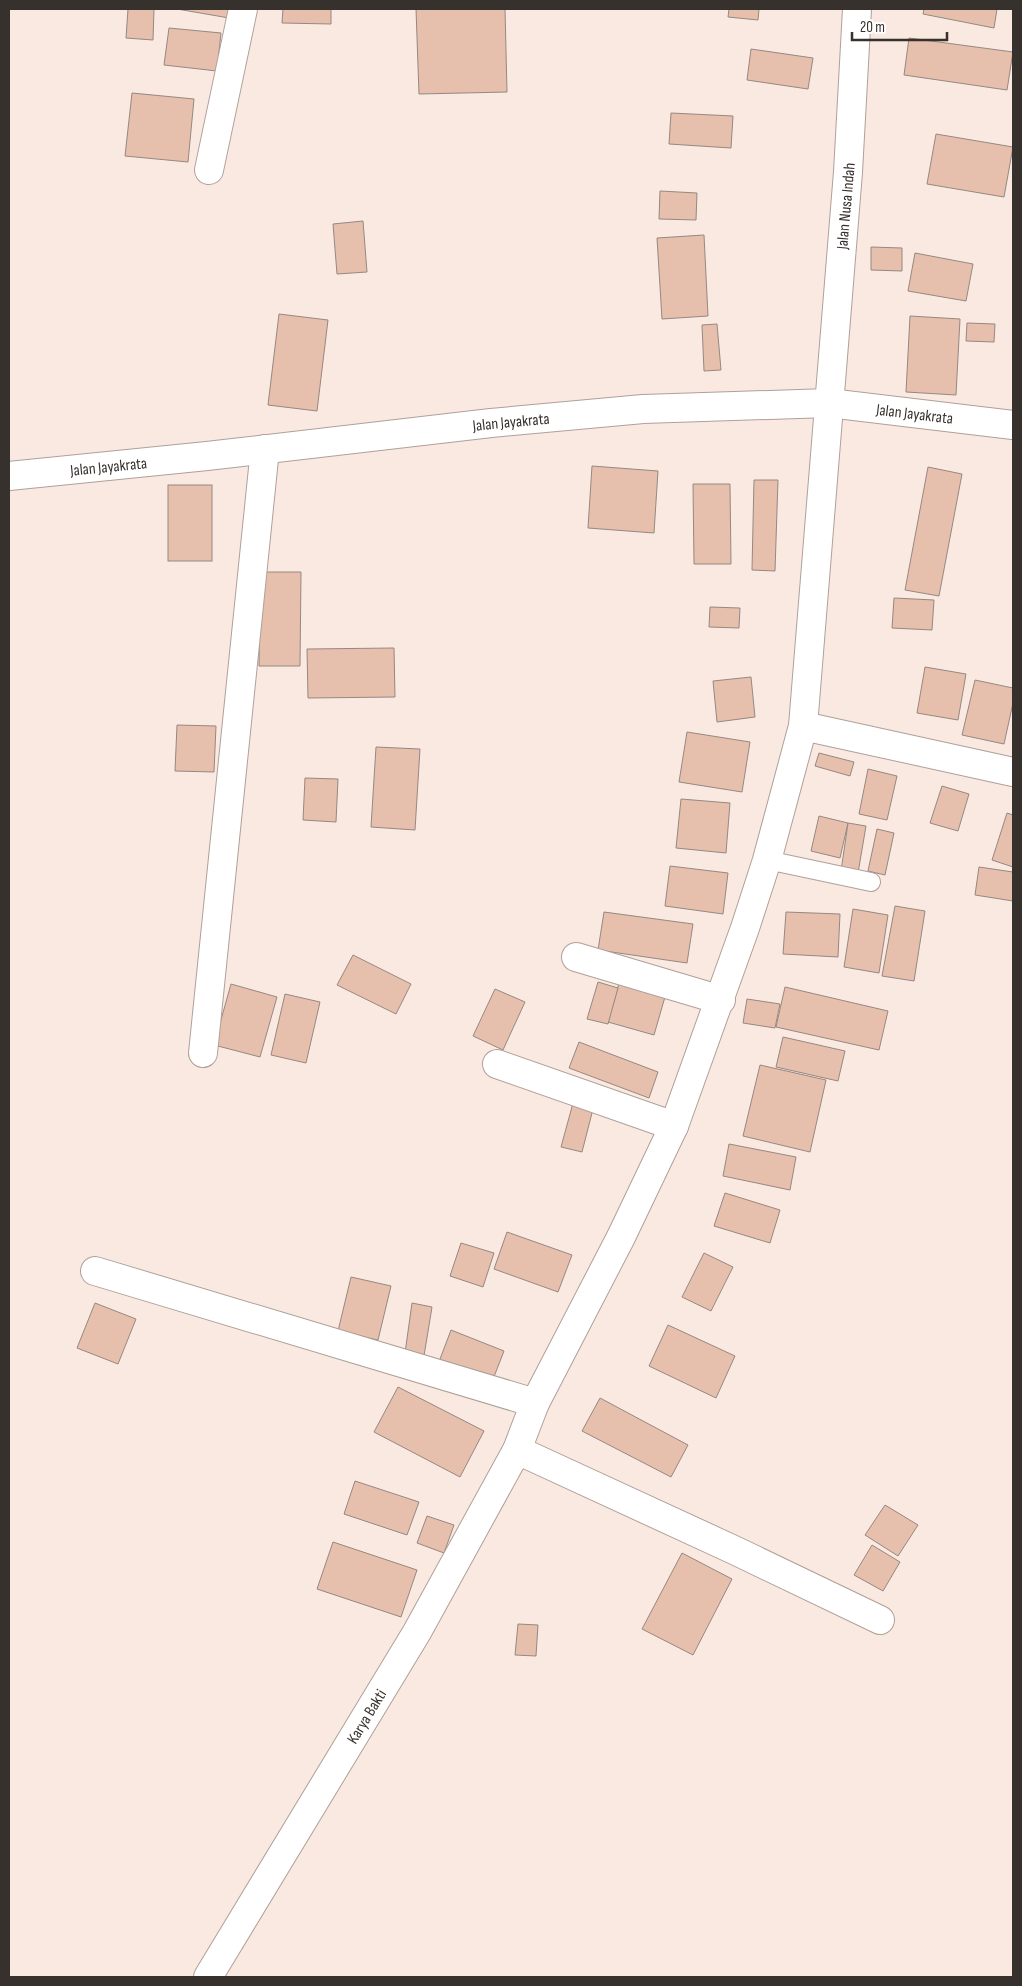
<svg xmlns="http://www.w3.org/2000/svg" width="1022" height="1986" font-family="'Sofia Sans Condensed',sans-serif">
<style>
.building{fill:#e6bfad;stroke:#968881}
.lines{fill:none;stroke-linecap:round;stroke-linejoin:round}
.service-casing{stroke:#afa099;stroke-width:20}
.minor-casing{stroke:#afa099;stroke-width:30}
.service{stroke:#fff;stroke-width:18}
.minor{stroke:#fff;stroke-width:28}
.labels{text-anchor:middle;stroke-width:4;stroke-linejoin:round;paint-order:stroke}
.street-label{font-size:16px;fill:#37312e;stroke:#fff}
</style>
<rect width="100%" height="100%" fill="#f9e9e1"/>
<g class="building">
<polygon points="128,9 154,9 153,40 126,38"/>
<polygon points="177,9 237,9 235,19"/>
<polygon points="283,9 331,9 331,24 282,23"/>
<polygon points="416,9 505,9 507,92 419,94"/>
<polygon points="729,9 759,9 758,20 728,17"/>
<polygon points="924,9 997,9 994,28 923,14"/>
<polygon points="169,28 221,33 217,71 164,65"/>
<polygon points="909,38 1013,52 1007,90 904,75"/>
<polygon points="751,49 813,58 808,89 747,80"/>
<polygon points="132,93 194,99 188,162 125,156"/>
<polygon points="671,113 733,116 731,148 669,144"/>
<polygon points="936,134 1013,147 1004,197 927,184"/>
<polygon points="660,191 697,193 696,220 659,219"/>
<polygon points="363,221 367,272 337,274 333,224"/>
<polygon points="704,235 708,316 662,319 657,238"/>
<polygon points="871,247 902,248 902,271 871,270"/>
<polygon points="915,253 973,264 966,301 908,291"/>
<polygon points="279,314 328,320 317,411 268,405"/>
<polygon points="910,316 960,319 956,395 906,392"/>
<polygon points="967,323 995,324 994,342 966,341"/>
<polygon points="717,324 721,370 704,371 702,325"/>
<polygon points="592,466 658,471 654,533 588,528"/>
<polygon points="928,467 962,474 939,596 905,590"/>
<polygon points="754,480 778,480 775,571 752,570"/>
<polygon points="693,484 730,484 731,564 694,564"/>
<rect x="168" y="485" width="44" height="76"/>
<polygon points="260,572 301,572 300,666 259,666"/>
<polygon points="894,598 934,600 932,630 892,628"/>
<polygon points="710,607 740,608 739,628 709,627"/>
<polygon points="394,648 395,697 308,698 307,649"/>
<polygon points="925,667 966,674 958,720 917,713"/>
<polygon points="751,677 755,717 717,722 713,681"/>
<polygon points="975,680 1013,688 1013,703 1004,744 962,735"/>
<polygon points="177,725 216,726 214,772 175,771"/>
<polygon points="687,732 750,742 742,792 679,782"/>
<polygon points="376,747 420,749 415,830 371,827"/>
<polygon points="819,753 854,762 850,776 815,766"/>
<polygon points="868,769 897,776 887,820 859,814"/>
<polygon points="305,778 338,779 336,822 303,820"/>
<polygon points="942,786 969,794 958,831 930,823"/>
<polygon points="681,799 730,803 726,853 676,848"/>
<polygon points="1007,813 1013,815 1013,867 992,860"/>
<polygon points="819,816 848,823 840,858 811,851"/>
<polygon points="848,823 866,826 858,873 841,871"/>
<polygon points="877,829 894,833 885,875 868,871"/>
<polygon points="670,866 728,873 723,914 665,906"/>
<polygon points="979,867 1013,872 1013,901 975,895"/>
<polygon points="895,906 925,911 914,981 882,976"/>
<polygon points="853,909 888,915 879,973 844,967"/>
<polygon points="604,912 693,924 687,963 598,950"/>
<polygon points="786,912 840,914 838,957 783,954"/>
<polygon points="353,955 411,984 396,1014 337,985"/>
<polygon points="621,976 667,990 654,1035 608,1022"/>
<polygon points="598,982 618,988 608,1024 587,1019"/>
<polygon points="231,984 277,997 260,1057 214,1045"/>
<polygon points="785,987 888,1011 879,1050 776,1027"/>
<polygon points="495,989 525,1002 503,1050 473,1036"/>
<polygon points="285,994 320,1002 306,1063 271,1055"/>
<polygon points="747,999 780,1004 775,1028 743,1023"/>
<polygon points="783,1037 845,1051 838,1081 776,1067"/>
<polygon points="579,1042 658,1072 649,1098 569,1068"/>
<polygon points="760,1065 826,1080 810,1152 743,1136"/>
<polygon points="573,1103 593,1109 582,1152 561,1147"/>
<polygon points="729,1144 796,1157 790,1190 723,1176"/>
<polygon points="725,1193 780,1210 770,1243 714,1226"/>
<polygon points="507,1232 572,1255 558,1292 494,1269"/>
<polygon points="461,1243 494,1253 483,1287 450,1276"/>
<polygon points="704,1253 733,1267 711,1311 682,1297"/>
<polygon points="351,1277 391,1286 378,1340 338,1331"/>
<polygon points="95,1303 136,1319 118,1364 77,1348"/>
<polygon points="412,1303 432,1307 424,1356 405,1353"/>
<polygon points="668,1325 735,1356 716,1398 649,1366"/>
<polygon points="451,1330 504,1351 490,1387 437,1367"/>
<polygon points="398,1387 484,1431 460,1477 374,1432"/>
<polygon points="600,1398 688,1445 671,1477 582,1431"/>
<polygon points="355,1481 419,1502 407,1535 344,1514"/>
<polygon points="885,1505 918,1525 898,1556 865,1535"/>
<polygon points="427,1516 454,1525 444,1553 417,1543"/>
<polygon points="333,1542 417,1570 401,1617 317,1589"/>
<polygon points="872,1545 900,1562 883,1591 854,1575"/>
<polygon points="682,1553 732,1579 693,1655 642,1629"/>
<polygon points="518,1624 538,1625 536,1656 515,1655"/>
</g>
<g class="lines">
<g class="service-casing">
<polyline id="service" points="767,860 871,882"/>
</g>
<g class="minor-casing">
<g id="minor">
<polyline points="857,9 848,172 803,726 767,860 745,928 674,1126 621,1237 535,1403 517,1450 734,1550 880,1620"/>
<polyline points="209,170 243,9"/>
<path id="s1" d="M9 476 207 456 491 423 643 409 829 403 1013 425"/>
<polyline points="803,726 1013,772"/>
<polyline points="576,957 721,1000"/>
<polyline points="203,1053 265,449"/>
<polyline points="497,1064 674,1126"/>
<polyline points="95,1271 535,1403"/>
<path id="s2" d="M208 1977 417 1632 517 1450"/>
</g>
</g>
<use href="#service" class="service"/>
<use href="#minor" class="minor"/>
</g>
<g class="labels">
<g class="street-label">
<text transform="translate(845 206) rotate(-85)" y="6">Jalan Nusa Indah</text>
<text dy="6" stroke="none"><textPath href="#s1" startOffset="910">Jalan Jayakrata</textPath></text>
<text dy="6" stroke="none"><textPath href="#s1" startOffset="505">Jalan Jayakrata</textPath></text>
<text dy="6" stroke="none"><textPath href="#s1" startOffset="100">Jalan Jayakrata</textPath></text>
<text dy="6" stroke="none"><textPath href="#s2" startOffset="305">Karya Bakti</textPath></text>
</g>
</g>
<rect width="1022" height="1986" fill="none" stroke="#37312e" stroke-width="20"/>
<path d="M852 32v8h95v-8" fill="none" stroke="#37312e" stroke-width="2.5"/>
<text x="860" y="32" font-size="15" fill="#37312e" stroke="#ffffff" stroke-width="4" paint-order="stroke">20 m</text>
</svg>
